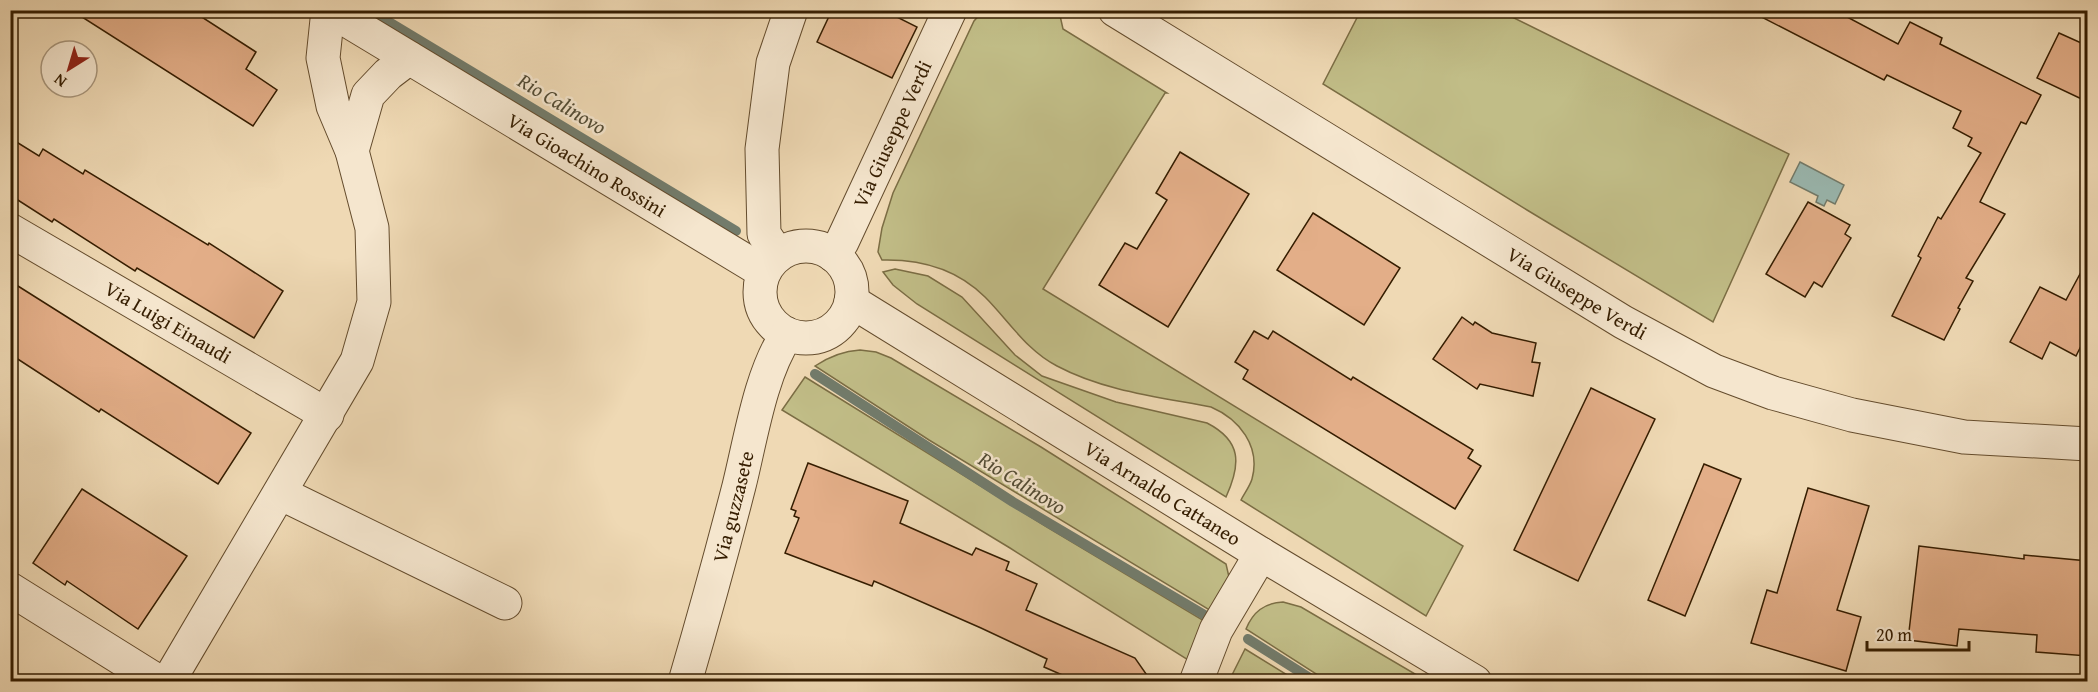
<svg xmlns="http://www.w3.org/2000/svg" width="2098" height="692" font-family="'Gentium Book Plus',serif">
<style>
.green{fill:#c1bd87;stroke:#7b6d44;stroke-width:1.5}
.water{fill:#9ab9b2;stroke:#727b6b;stroke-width:1.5}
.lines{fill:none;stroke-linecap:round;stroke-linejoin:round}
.stream{stroke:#727b6b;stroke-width:10}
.building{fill:#e3ae88;stroke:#351d00;stroke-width:1.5}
.minor-casing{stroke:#644c2d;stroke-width:35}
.minor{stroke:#f5e6ce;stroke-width:33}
.labels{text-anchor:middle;stroke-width:5;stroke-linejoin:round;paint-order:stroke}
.street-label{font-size:20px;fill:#351d00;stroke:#f5e6ce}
.water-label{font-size:21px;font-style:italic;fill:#534c35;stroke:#f5e6ce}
</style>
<rect width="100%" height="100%" fill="#efd9b4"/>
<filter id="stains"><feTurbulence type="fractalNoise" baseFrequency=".00333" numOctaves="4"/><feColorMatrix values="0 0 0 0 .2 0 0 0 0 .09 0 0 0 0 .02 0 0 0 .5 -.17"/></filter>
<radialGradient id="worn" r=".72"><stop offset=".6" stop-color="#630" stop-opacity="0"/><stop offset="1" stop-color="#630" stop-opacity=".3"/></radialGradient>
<g class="green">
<polygon points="1361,10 1500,11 1789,154 1713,322 1527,210 1323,84"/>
<path d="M983 11H1059L1063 29 1167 93H1165L1043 289 1463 546 1426 616 1241 500C1244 494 1250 486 1252 479 1261 446 1239 419 1211 407 1159 397 1104 391 1057 366 1026 350 1009 321 985 297 956 268 921 259 882 260L878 252 882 228 893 193 974 21Z"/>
<path d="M895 269 928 276 962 297 1015 355 1042 376 1116 402 1207 423C1242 441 1241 464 1226 497L917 304 893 285 883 272Z"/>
<path d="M860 350 876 352 891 358 1041 447 1226 564 1229 577 1216 614 929 440 815 366C830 356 843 351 860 350Z"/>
<polygon points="805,377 1047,527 1211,625 1196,665 1010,548 782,410"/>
<path d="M1283 602 1301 607 1427 681H1327L1246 629C1253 612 1264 603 1283 602Z"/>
<polygon points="1245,649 1297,681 1229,681"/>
</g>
<polygon class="water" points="1800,162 1844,185 1835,204 1827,200 1824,206 1816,202 1818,196 1790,182"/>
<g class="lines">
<g class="stream">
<polyline points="369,10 736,231"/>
<polyline points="815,374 1013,502 1213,620"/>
<polyline points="1248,639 1316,682"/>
</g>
</g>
<g class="building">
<polygon points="71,10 191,10 256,52 246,69 277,90 253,126"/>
<polygon points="832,10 883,10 917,27 892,78 817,42"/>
<polygon points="1748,10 1834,10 1898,44 1910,22 1942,38 1940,44 2041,95 2026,124 2021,122 1980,202 2005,214 1966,278 1973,281 1958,308 1960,309 1944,340 1892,316 1921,258 1918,256 1938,217 1941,219 1981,153 1968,146 1972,138 1953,128 1961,111 1887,75 1884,80"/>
<polygon points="2059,33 2088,46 2088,102 2037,78"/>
<polygon points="10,138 39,156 43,149 83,174 85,170 208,245 209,243 283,291 254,338 137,268 135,271 54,219 52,222 10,195"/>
<polygon points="1180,152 1249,194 1168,327 1099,285 1125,243 1137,249 1167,200 1156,193"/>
<polygon points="1808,202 1850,225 1845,234 1851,238 1822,287 1814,282 1805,297 1766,274"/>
<polygon points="1313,213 1400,268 1364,325 1277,270"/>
<polygon points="2088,259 2088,332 2076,356 2050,342 2042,359 2010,342 2040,287 2066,300"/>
<polygon points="10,281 251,433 218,484 101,409 99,412 10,354"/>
<polygon points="1462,317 1473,325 1475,322 1492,333 1536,343 1532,362 1540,363 1533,396 1480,384 1477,389 1433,359"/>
<polygon points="1254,331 1268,339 1273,331 1351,380 1353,377 1473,450 1468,458 1481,466 1455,509 1243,379 1248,370 1235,362"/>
<polygon points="1591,388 1655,419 1578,581 1514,550"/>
<polygon points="808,463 908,501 900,523 972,555 976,548 1009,562 1006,570 1037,584 1026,610 1135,658 1151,681 1076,681 1044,667 1047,659 981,628 874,581 872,586 785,553 799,518 794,516 796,511 791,509"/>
<polygon points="1704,464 1741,479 1685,616 1648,600"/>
<polygon points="1808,488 1869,506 1837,610 1861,617 1846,671 1751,643 1767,590 1777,593"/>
<polygon points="82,489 187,556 138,629 67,581 65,585 33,563"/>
<polygon points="1919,546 2024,559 2024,555 2088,561 2084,601 2088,601 2088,656 2036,652 2037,635 1959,629 1957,646 1908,640"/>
</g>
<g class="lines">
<g class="minor-casing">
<g id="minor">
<path id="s1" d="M330 10 764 272"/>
<path id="s2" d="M1115 10 1623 322 1714 371 1773 393 1852 415 1964 437 2088 444"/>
<polyline points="352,151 368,95 388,74 409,58"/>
<path id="s3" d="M10 230 327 415"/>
<circle cx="806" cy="292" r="46"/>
<polyline points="778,255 764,234 762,149 773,63 791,10"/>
<path id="s4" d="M833 255 842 242 950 10"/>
<path id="s5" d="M851 301 1261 554 1475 682"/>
<polyline points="280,493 505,603"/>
<polyline points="10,589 159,682"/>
<polyline points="168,682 357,361 374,302 372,228 352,151 333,106 323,58 328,10"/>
<path id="s6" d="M685 682C704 617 722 552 739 486 751 438 760 375 787 334"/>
<polyline points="1196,682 1216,630 1261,554"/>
</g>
</g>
<use href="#minor" class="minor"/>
</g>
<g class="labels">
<g class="street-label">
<text dy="7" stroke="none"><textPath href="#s4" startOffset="135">Via Giuseppe Verdi</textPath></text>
<text dy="7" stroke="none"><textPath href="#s1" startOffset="300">Via Gioachino Rossini</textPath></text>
<text dy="7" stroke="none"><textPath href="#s2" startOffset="542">Via Giuseppe Verdi</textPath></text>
<text dy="7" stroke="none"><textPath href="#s3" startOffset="183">Via Luigi Einaudi</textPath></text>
<text dy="7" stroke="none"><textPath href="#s5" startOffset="366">Via Arnaldo Cattaneo</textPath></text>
<text dy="7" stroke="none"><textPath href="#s6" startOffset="182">Via guzzasete</textPath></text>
</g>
<g class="water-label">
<text transform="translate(562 104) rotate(31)" y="7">Rio Calinovo</text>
<text transform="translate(1022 483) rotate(32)" y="7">Rio Calinovo</text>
</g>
</g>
<rect width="2098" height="692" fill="none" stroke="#efd9b4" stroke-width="36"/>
<rect x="12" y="12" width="2074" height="668" fill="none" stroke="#351d00" stroke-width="3"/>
<rect x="18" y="18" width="2062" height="656" fill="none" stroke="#351d00" stroke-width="1.5"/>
<g transform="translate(69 69) rotate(217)"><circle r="28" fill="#f5e6ce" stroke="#a8967c" stroke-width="1.5"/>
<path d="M0-4.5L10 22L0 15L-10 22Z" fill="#8f2418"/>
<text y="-9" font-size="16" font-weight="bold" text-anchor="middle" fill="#351d00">N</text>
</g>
<path d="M1867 641v9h102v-9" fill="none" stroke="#351d00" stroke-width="3"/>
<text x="1876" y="641" font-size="18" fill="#351d00" stroke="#f5e6ce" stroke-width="4.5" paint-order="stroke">20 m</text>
<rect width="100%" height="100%" filter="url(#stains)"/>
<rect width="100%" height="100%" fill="url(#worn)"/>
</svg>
